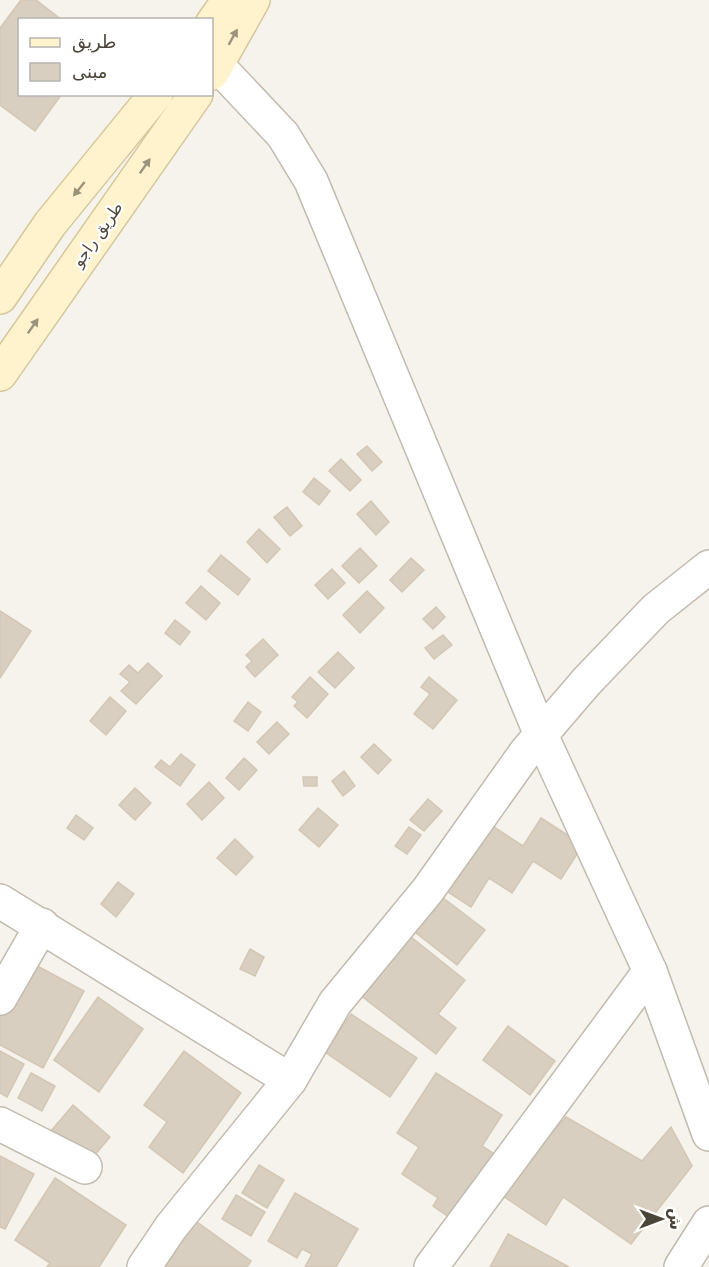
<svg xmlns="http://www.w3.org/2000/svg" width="709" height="1267" font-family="'DejaVu Sans',Cairo,sans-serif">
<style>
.building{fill:#d8cfc1;stroke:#d3c7b4;stroke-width:1.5}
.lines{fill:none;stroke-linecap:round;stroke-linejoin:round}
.minor-casing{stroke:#c2bbae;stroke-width:36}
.secondary-casing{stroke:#d6c79b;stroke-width:36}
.minor{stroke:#fff;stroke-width:33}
.secondary{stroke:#fff3cd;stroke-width:33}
.oneway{fill:#9c937c}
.labels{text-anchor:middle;stroke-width:4.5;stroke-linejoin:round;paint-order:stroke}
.street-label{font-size:16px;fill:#4b4439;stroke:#fff}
</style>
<rect width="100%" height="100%" fill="#f6f3ec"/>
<g class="building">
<polygon points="21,0 36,0 62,20 20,20 20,94 62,94 35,131 0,105 0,28"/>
<polygon points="367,446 382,462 372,471 357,454"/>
<polygon points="341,459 361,480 350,491 329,471"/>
<polygon points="314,478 330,491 319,505 303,492"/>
<polygon points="371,501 389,522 376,535 357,514"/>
<polygon points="287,507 302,526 290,536 274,517"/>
<polygon points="259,529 280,549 267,563 247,542"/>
<polygon points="360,548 377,566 359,583 342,566"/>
<polygon points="221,555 250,579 238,595 208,571"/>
<polygon points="411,558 424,570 402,592 390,580"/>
<polygon points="332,569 345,583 328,599 315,585"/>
<polygon points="201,586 220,603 206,620 186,603"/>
<polygon points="367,591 384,608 360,633 343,615"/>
<polygon points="436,607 445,617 433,629 423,619"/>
<polygon points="0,611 31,631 0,678"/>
<polygon points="175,620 190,632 180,645 165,633"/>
<polygon points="443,635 452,645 434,659 425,648"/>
<polygon points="263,639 278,655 255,677 246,667 252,661 246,655"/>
<polygon points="338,652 354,668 335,688 318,672"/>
<polygon points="148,663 162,676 136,704 121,691 130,682 120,674 129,665 138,673"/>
<polygon points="310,677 328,694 307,718 294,706 298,702 292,697"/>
<polygon points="429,677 457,700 433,729 414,714 430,694 421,687"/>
<polygon points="110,697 126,711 106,735 90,721"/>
<polygon points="248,702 261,712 248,731 234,721"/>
<polygon points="277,722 289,734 269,754 257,742"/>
<polygon points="374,744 391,760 378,774 361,757"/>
<polygon points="181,754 195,765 180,786 155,767 161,760 170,767"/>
<polygon points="244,758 257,770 239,790 226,778"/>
<polygon points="344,771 355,786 343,796 332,781"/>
<polygon points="303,777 317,777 317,786 304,786"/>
<polygon points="209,782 224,798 202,820 187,804"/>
<polygon points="135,788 151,803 135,820 119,805"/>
<polygon points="428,799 442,811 424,831 410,820"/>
<polygon points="318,808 338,825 319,847 299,830"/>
<polygon points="76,815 93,828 84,840 67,828"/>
<polygon points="541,818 583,845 561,879 533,861 512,893 489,878 471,907 445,890 488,823 523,846"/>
<polygon points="409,827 421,835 407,854 395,846"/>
<polygon points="235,839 253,857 236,875 217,858"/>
<polygon points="118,882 134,894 116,917 101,904"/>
<polygon points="442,897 485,930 457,965 415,932"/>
<polygon points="406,933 465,980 438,1014 456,1028 436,1054 359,994"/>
<polygon points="250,949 264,957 255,976 240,969"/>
<polygon points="28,961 84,991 43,1068 0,1045 0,1014"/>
<polygon points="98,997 143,1029 99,1092 54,1060"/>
<polygon points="351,1014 417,1058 390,1097 325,1052"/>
<polygon points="508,1026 555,1061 530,1095 483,1060"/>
<polygon points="0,1051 24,1064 7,1097 0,1093"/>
<polygon points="184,1051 241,1093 183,1173 149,1147 167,1122 144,1105"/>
<polygon points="31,1073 55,1086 42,1111 18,1098"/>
<polygon points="436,1073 502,1115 482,1146 499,1157 459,1224 433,1206 438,1198 402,1174 419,1147 397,1133"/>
<polygon points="73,1105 110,1137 88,1163 51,1131"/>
<polygon points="566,1117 642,1161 671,1127 692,1166 631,1244 563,1197 546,1225 500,1194"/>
<polygon points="0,1156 34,1174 5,1229 0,1227"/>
<polygon points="259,1165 284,1180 267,1208 242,1193"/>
<polygon points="55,1178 126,1225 99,1267 47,1267 50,1263 15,1240"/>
<polygon points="295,1193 358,1229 336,1267 305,1267 312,1254 302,1249 297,1258 268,1241"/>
<polygon points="236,1195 265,1212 251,1236 222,1219"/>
<polygon points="186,1214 251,1261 247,1267 149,1267"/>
<polygon points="508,1234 569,1267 490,1267"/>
</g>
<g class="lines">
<g class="minor-casing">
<g id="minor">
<polyline points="217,65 283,135 311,181 541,735 650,971 709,1134"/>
<polyline points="0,901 290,1080"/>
<polyline points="0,998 42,925"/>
<polyline points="0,1124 85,1167"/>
<polyline points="144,1267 171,1227 290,1080 335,1003 428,890 526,752 587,681 656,609 709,567"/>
<polyline points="431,1267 650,971"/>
<polyline points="681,1267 709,1223"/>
</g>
</g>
<g class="secondary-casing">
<g id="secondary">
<polyline points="212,24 229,0"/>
<polyline points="212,73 253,0"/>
<polyline points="0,297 50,224 156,94"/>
<polyline points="0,374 196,94"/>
</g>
</g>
<use href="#minor" class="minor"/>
<use href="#secondary" class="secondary"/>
</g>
<defs><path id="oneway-solid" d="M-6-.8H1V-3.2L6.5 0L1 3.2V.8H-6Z" transform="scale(1.5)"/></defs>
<g class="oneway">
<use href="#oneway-solid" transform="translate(233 37) rotate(-61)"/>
<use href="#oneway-solid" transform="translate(145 166) rotate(-55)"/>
<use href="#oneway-solid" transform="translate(79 189) rotate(129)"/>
<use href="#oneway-solid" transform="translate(33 326) rotate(-55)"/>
</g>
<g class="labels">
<g class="street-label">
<text transform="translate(97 234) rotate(-55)" y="6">طريق راجو</text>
</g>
</g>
<rect x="18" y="18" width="195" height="78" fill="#ffffff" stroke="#b7b4b0" stroke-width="1.5"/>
<rect x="30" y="38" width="30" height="9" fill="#fff3cd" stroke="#b7b4b0" stroke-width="1.5"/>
<text x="72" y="48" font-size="18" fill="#4b4439">طريق</text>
<rect x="30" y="63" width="30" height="18" fill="#d8cfc1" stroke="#b7b4b0" stroke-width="1.5"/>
<text x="72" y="78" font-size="18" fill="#4b4439">مبنى</text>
<g transform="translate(661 1219) rotate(90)" stroke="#ffffff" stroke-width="4.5" paint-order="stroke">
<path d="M0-4.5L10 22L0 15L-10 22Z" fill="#4b4439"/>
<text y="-9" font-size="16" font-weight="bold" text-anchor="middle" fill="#4b4439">ش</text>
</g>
</svg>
